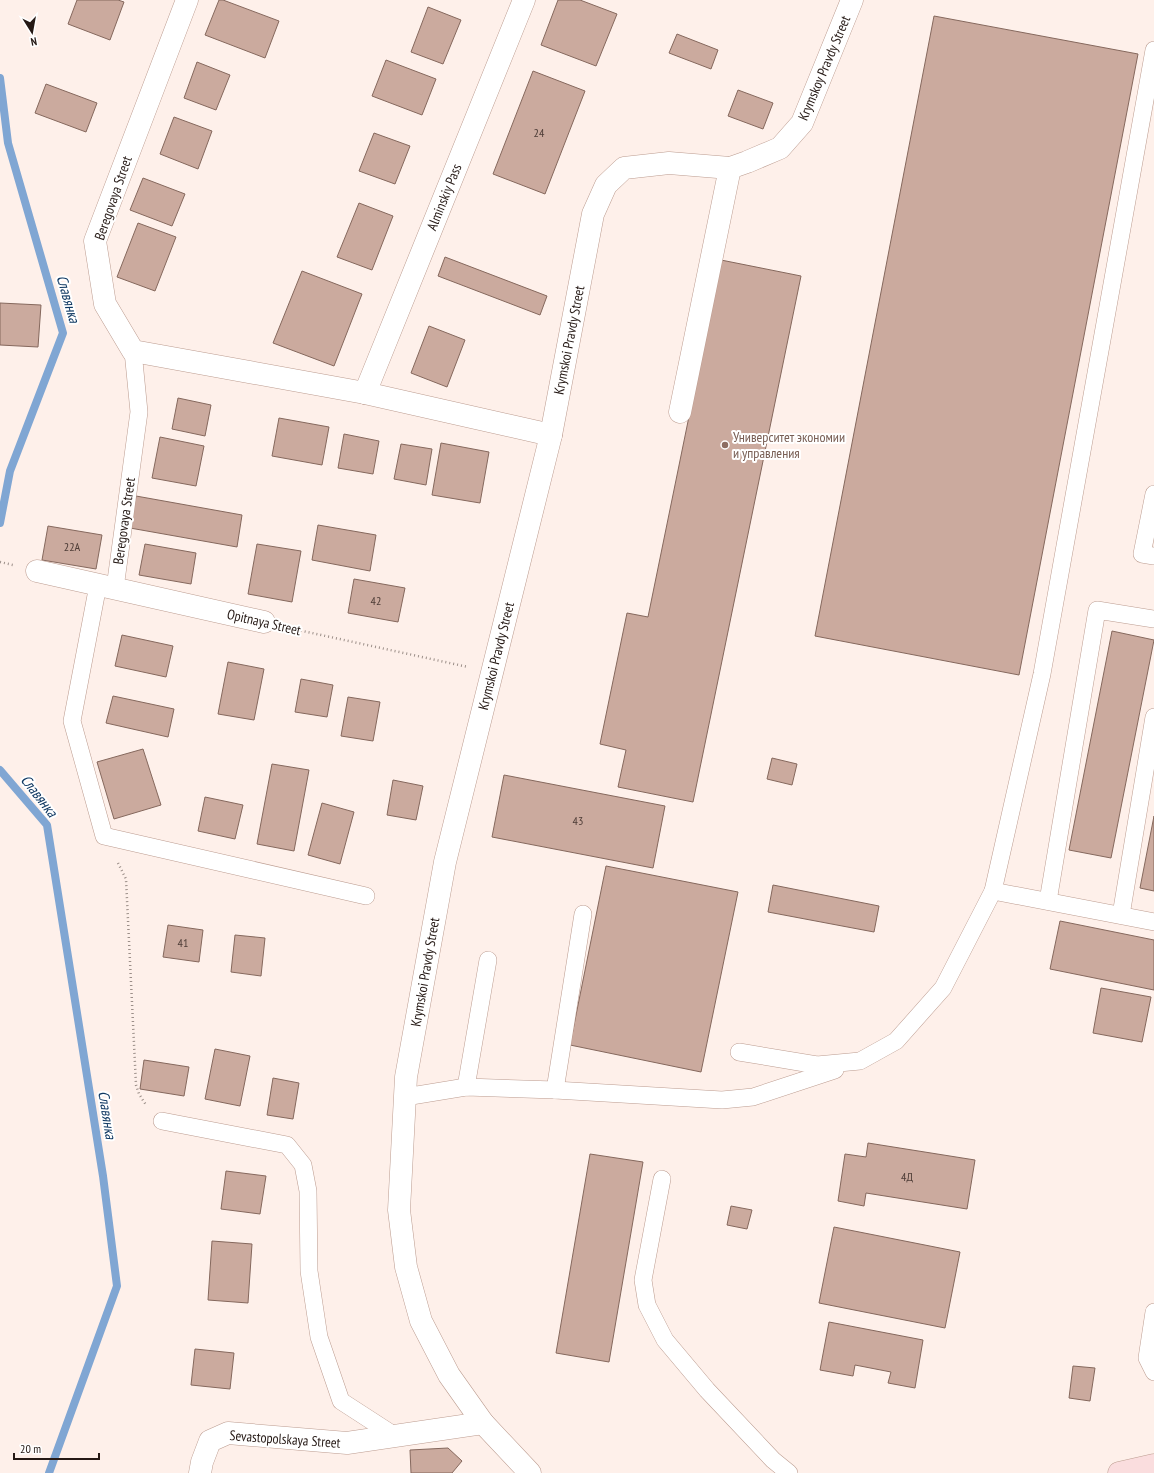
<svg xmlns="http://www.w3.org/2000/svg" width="1154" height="1473" font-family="'PT Sans Narrow',sans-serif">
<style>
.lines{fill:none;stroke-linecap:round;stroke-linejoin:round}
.stream{stroke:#80a6d3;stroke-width:8}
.building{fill:#cbaa9e;stroke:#85685d}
.lane-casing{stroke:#bc9c90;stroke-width:18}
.street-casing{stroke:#bc9c90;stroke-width:23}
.secondary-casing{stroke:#bc9c90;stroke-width:23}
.path{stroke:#9c8f89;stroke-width:2.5;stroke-dasharray:1 3;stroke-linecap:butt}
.lane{stroke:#fff;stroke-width:17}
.street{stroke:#fff;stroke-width:22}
.secondary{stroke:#faddde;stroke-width:22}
.education-dot{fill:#8d6e63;stroke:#fff;stroke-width:1.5}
.labels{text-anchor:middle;stroke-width:4;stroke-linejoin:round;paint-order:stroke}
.number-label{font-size:12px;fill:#4e3d37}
.street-label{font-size:14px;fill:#251915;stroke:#fff}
.education-label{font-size:14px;fill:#785e54;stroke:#fff;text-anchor:start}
.water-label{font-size:15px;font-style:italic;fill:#0f3862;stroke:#fff}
</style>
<rect width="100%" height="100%" fill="#fef0ea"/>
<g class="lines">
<g class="stream">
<polyline points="0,78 8,143 63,333 10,471 0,523"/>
<polyline points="0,770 47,825 103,1176 117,1286 49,1473"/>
</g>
</g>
<g class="building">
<polygon points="77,0 118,0 124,2 110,40 68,24"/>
<polygon points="219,0 223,0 279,21 265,58 205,35"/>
<polygon points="558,0 580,0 617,14 596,66 541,45"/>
<polygon points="428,7 461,20 443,64 411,52"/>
<polygon points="934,16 1138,54 1019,675 815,636"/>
<polygon points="677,34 718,50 711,69 669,53"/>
<polygon points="386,60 436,79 422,115 372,96"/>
<polygon points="197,62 230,75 216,110 184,98"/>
<polygon points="533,71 585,91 545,194 493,174"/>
<polygon points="46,84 97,103 86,132 35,113"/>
<polygon points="738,90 773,103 763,129 728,116"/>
<polygon points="174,117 212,131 198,169 160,154"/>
<polygon points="374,133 410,146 395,184 359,171"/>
<polygon points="143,178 185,194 172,226 130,210"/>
<polygon points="359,203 393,216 372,270 337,257"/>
<polygon points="138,223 176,237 155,291 117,277"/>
<polygon points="445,257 547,296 540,315 438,276"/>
<polygon points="721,260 801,276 693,802 618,787 626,750 600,744 627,613 648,617"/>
<polygon points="302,271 362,294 334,366 273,343"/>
<polygon points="0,303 41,305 38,347 0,345"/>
<polygon points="429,326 465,340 447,387 411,373"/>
<polygon points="178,398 211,405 205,436 172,429"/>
<polygon points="279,418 329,427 322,465 272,456"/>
<polygon points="344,434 379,441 373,474 338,468"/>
<polygon points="160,437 204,446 196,486 152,478"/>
<polygon points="441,443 489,452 480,503 432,495"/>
<polygon points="401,444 432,449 426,485 394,479"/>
<polygon points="136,496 242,515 237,547 130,528"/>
<polygon points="318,525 376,535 370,571 312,560"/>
<polygon points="48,526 102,535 96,569 42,560"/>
<polygon points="145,544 196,553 191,584 139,575"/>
<polygon points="257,544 301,551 292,602 248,594"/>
<polygon points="354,579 405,588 398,622 348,613"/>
<polygon points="1112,631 1154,640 1111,858 1069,850"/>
<polygon points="122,635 173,646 166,677 115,666"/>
<polygon points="228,662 264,669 254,720 218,714"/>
<polygon points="301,679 333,685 327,717 295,712"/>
<polygon points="113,696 174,709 168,737 106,723"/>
<polygon points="348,697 380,702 373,741 341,736"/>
<polygon points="143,749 161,805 114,819 97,762"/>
<polygon points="772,758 797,764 792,785 767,779"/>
<polygon points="272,764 309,770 294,851 257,844"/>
<polygon points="504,775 665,806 653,868 492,837"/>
<polygon points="393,780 423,786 416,820 387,815"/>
<polygon points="205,797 243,805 235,839 198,831"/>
<polygon points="322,803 354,812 340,864 308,855"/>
<polygon points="1154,816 1154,891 1140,888"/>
<polygon points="606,866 738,892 701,1072 570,1045"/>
<polygon points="773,885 879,906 874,932 768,912"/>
<polygon points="1060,921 1154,940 1154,990 1050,969"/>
<polygon points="168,925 203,930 199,962 163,957"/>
<polygon points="235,935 265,938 261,976 231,972"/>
<polygon points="1101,988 1151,997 1142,1042 1093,1033"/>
<polygon points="215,1049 250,1056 240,1106 205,1099"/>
<polygon points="144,1060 189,1067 184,1096 140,1089"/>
<polygon points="273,1078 299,1083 293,1119 267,1115"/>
<polygon points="868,1143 975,1160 967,1209 866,1193 864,1206 838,1201 845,1154 866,1157"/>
<polygon points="590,1154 643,1162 609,1362 556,1353"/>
<polygon points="226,1171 266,1176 260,1214 221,1209"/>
<polygon points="731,1206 752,1210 747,1229 727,1225"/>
<polygon points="834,1227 960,1252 945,1328 819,1303"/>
<polygon points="212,1241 252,1244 248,1303 208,1300"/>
<polygon points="829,1322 923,1340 915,1388 888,1383 891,1372 855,1365 853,1376 820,1370"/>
<polygon points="195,1349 234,1353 230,1389 191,1385"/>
<polygon points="1073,1366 1095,1368 1090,1401 1069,1398"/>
<polygon points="448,1448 462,1461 452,1473 411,1473 410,1450"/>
</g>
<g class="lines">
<g class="lane-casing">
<g id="lane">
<polyline points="1154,494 1142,554 1154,556"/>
<polyline points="98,585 72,721 104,836 366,896"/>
<polyline points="115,588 139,412 133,351"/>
<polyline points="993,891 1042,674 1154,50"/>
<polyline points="1048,901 1097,610 1154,619"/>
<polyline points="1121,915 1154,717"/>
<polyline points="739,1052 817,1065 860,1061 896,1041 943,988 993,891 1154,922"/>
<polyline points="466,1087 488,960"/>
<polyline points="555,1090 583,914"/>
<polyline points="405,1097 466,1087 555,1090 722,1100 753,1097 835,1070"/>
<polyline points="162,1121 287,1145 303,1165 308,1191 309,1271 319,1337 341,1401 395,1436"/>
<polyline points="662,1179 643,1280 647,1305 665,1340 707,1390 773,1460 789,1473"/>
<polyline points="1154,1312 1147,1358 1154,1372"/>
</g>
</g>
<g class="street-casing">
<g id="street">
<polyline points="187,0 95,241 105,304 133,351 365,393 551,435"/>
<polyline points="730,168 747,162 780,148 802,123 852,0"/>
<polyline points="365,393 524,0"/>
<polyline points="37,571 264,622"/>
<polyline points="200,1473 202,1462 210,1441 228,1433 347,1443 483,1423"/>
<polyline points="530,1473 483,1423 449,1375 421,1321 406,1267 399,1210 406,1077 445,862 551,435 593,214 606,185 624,168 669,163 730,168 680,412"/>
</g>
</g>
<g class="secondary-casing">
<polyline id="secondary" points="1119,1473 1154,1465"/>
</g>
<g class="path">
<polyline points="0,562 13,565"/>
<polyline points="289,628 468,667"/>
<polyline points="118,863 126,879 136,1085 139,1094 146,1105"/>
</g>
<use href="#lane" class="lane"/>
<use href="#street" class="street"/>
<use href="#secondary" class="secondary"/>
</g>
<circle class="education-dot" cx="725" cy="445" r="4"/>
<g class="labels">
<g class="number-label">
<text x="539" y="137">24</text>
<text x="72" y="551">22А</text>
<text x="376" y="605">42</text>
<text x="578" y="825">43</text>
<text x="183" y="947">41</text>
<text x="907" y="1181">4Д</text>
</g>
<g class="street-label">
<text transform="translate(824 68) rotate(-67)" y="5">Krymskoy Pravdy Street</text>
<text transform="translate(444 197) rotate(-68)" y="5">Alminskiy Pass</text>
<text transform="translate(113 198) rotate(-71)" y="5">Beregovaya Street</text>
<text transform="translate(569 340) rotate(-79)" y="5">Krymskoi Pravdy Street</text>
<text transform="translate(124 521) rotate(-82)" y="5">Beregovaya Street</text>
<text transform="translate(264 622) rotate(13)" y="5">Opitnaya Street</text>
<text transform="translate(496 656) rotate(-76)" y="5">Krymskoi Pravdy Street</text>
<text transform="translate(425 972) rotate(-80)" y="5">Krymskoi Pravdy Street</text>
<text transform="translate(285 1439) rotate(4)" y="5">Sevastopolskaya Street</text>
</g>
<g class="education-label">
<text x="733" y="442">Университет экономии<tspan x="733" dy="16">и управления</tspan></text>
</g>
<g class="water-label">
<text transform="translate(68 299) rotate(74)" y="5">Славянка</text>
<text transform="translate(39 796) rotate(52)" y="5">Славянка</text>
<text transform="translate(107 1115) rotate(81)" y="5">Славянка</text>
</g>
</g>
<g transform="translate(32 32) rotate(169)" stroke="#ffffff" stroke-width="3" paint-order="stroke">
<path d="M0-3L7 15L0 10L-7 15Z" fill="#251915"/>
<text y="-6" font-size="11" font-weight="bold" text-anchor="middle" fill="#251915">N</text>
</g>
<path d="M14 1453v6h85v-6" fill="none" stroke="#251915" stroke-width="2"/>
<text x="20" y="1453" font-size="12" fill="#251915" stroke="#ffffff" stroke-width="3" paint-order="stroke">20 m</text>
</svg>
